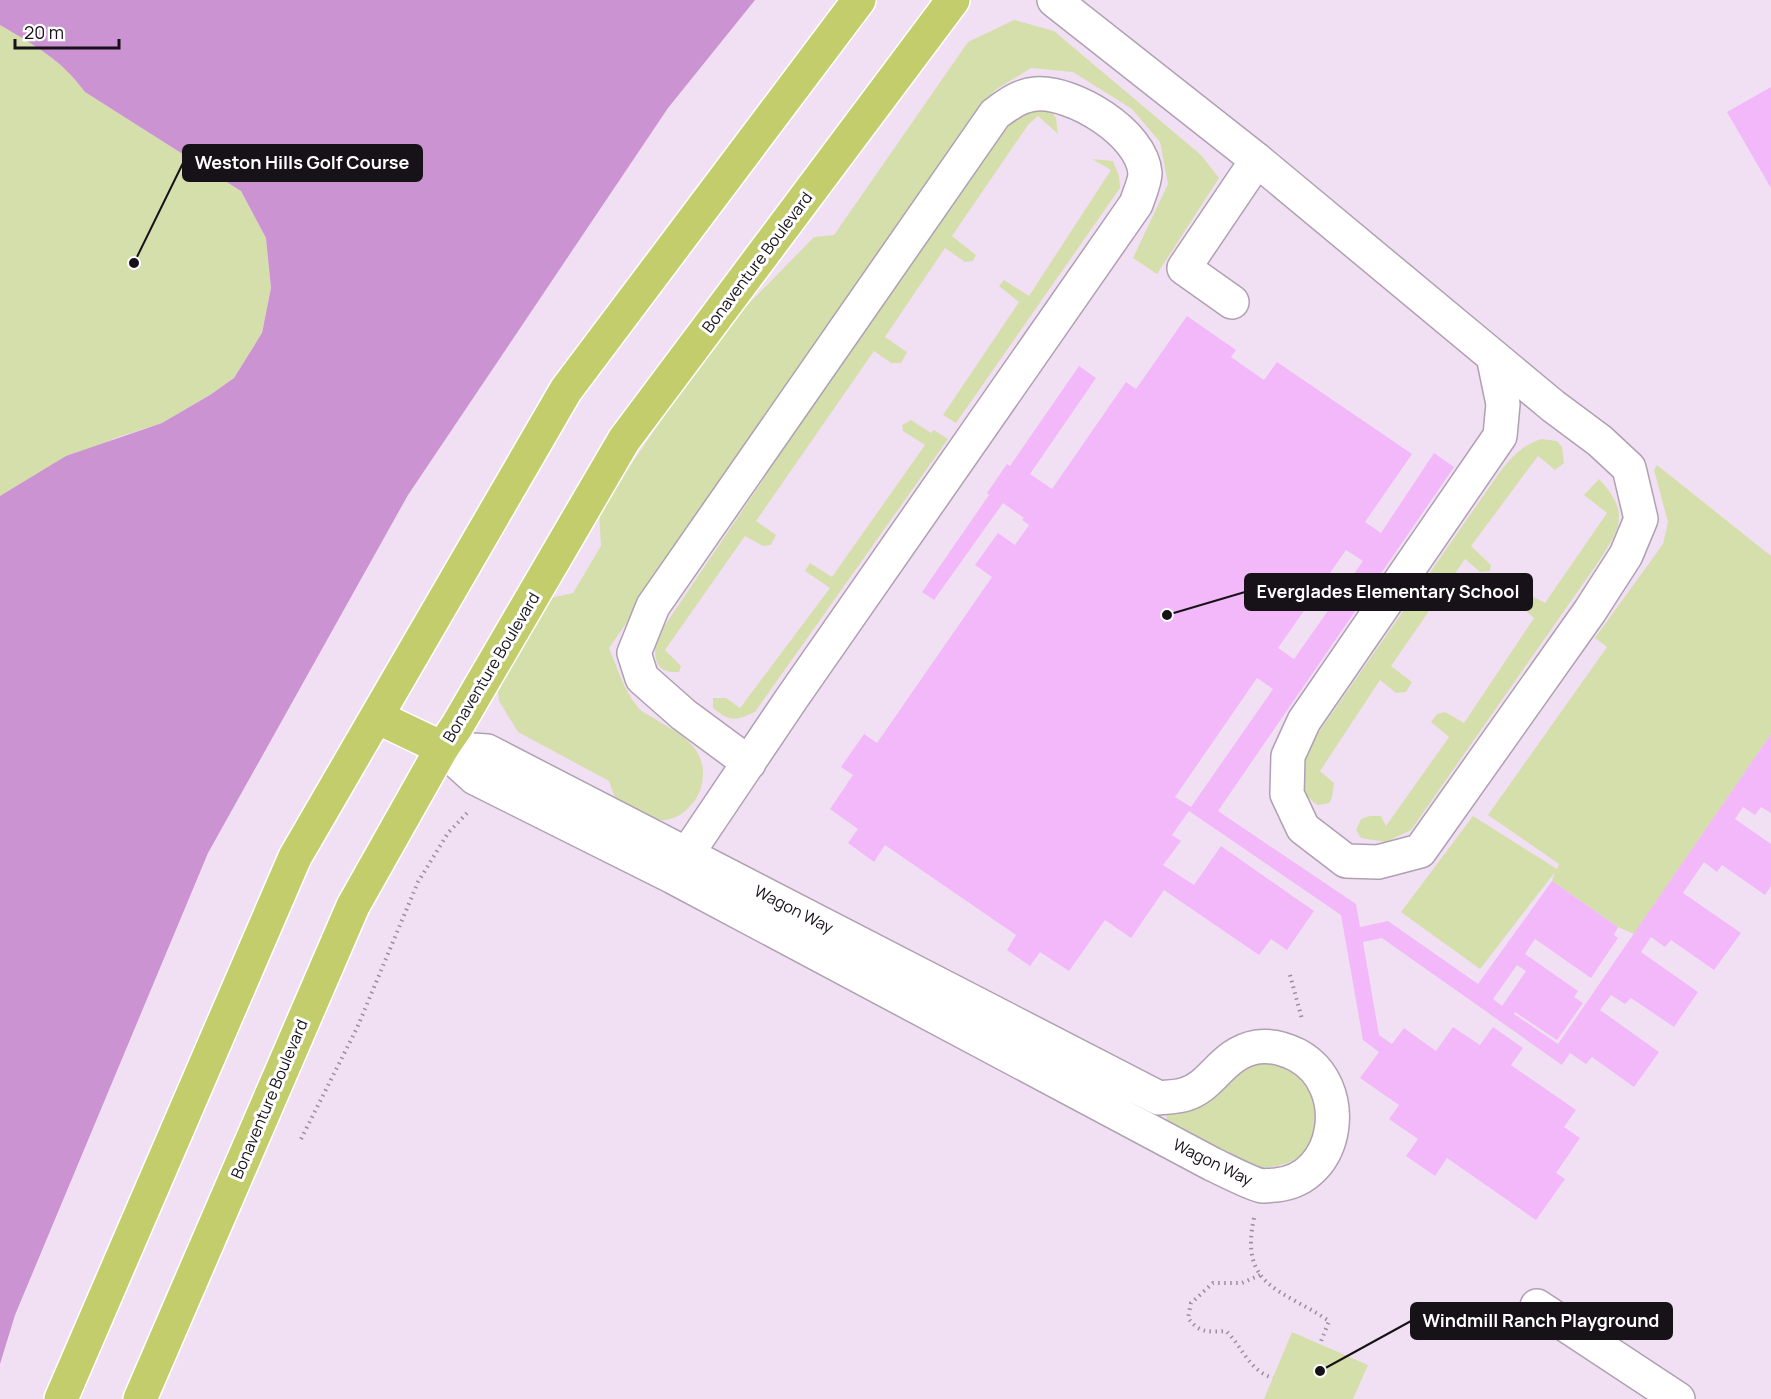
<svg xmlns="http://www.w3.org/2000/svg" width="1771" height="1399" font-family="Manrope,sans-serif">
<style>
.green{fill:#d5dfab}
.water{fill:#cb93d2}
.building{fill:#f3b8fa;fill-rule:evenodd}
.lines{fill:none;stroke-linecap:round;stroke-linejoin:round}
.minor-casing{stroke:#b0a0b2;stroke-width:36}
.major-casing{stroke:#fff;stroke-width:36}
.path{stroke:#9a8e9c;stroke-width:4;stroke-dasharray:1.5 4.5;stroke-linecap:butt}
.minor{stroke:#fff;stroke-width:33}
.major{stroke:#c3cd6c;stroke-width:33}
.labels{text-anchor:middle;stroke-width:6;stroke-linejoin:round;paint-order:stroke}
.street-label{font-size:16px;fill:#171118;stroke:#fff}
.leader{fill:none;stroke:#171118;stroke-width:2}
.callout-dot{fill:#171118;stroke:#fff;stroke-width:2}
.callout{fill:#171118;stroke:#171118;stroke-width:2}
.callout-label{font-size:18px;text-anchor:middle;font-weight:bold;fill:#fff}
</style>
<rect width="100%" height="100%" fill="#f1e0f3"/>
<g class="green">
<path d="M1014 20 1054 31 1201 155 1219 178 1157 274 1133 258 1168 184 1160 142 1132 109 1073 72 1031 68 995 90 609 648C617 667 624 690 637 706 640 711 647 714 652 717 673 731 702 742 703 772 703 784 700 796 691 805 674 825 654 823 633 812 629 810 624 809 621 805 614 798 612 790 609 781L518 732 499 701 497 685 551 598 573 593 601 546 599 511 724 329 814 237 834 235 968 42Z"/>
<path d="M0 25C35 46 60 58 85 92L241 191 266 238 271 288 262 333 234 378 210 395 162 423 115 438 0 496Z"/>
<path d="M1035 110 1051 111 1056 118 1058 134 1038 116 1028 125 952 236 976 255 973 261 965 262 945 248 885 337 907 352 901 363H891L874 351 756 521 776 535 771 545 763 546 745 536 665 650 681 666 679 672C654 674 653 656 657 637L798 428 806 413 997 140C1008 126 1017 116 1035 110Z"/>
<polygon points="1092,159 1113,161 1119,176 1120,188 956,423 943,415 1019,302 999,286 1004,280 1029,296 1111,170"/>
<path d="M911 420 931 433 934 430 948 439 755 712C735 721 730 722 713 708V698H726L740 708 830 588 805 571 810 563 832 577 925 445 903 431 902 425Z"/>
<path d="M1541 439 1557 441 1562 447 1564 463 1555 470 1538 456 1471 546 1491 565 1490 571 1480 572 1465 559 1391 666 1412 682 1406 692 1396 693 1380 680 1320 771 1334 783 1332 798 1329 803 1318 805C1291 789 1299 766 1312 742L1502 469C1514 455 1523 445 1541 439Z"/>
<polygon points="1657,465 1771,556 1771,734 1634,934 1618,927 1552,881 1555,872 1480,969 1401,912 1473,816 1557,869 1559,864 1488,815 1607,647 1595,638 1663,544 1668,522 1654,470"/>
<path d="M1599 479C1630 512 1621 527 1599 561L1411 830 1386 842 1361 838 1356 830 1361 819 1370 816H1381L1386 826 1449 737 1431 722 1437 714 1445 712 1464 723 1534 618 1515 601 1524 592 1545 603 1607 513 1584 495Z"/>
<path d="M1267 1060C1277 1064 1290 1066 1298 1072 1302 1075 1306 1082 1309 1087 1319 1101 1318 1105 1317 1121 1314 1156 1286 1170 1254 1167L1167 1120 1166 1110 1235 1069Z"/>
<polygon points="1292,1332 1368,1365 1353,1399 1264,1399"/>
</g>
<path class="water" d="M0 0H755L668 108 408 495 208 853 15 1315 0 1364V496L66 456 162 423 210 395 234 378 262 333 271 288 266 238 241 191 85 92C60 58 35 46 0 25Z"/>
<g class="building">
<polygon points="1771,87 1771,188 1727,112"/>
<path d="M1187 316 1236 350 1231 357 1264 380 1277 362 1412 454 1365 522 1381 533 1434 453 1454 467 1218 811 1356 904 1360 927 1388 921 1478 984 1552 881 1618 927 1614 935 1618 938 1591 978 1535 939 1525 954 1578 991 1574 997 1583 1003 1557 1040 1515 1012 1514 1014 1558 1044 1771 734V813L1761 807 1755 815 1743 807 1735 819 1771 844V886L1765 895 1722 865 1717 872 1704 862 1683 893 1741 933 1714 970 1671 940 1665 947 1651 937 1641 952 1698 992 1674 1027 1631 998 1625 1004 1611 995 1600 1010 1659 1052 1634 1087 1592 1057 1586 1064 1570 1053 1562 1065 1382 938 1363 942 1379 1035 1392 1044 1404 1028 1436 1051 1453 1027 1480 1045 1493 1027 1523 1048 1511 1065 1576 1110 1564 1127 1580 1138 1556 1173 1565 1179 1536 1220 1447 1158 1435 1176 1406 1156 1418 1139 1389 1119 1399 1105 1360 1078 1379 1052 1363 1040 1341 915 1189 811 1172 835 1181 841 1163 865 1194 885 1221 846 1314 911 1287 950 1271 939 1259 955 1164 890 1131 938 1105 920 1069 971 1040 952 1030 966 1007 950 1016 935 885 845 874 862 848 843 858 829 830 809 853 775 841 767 864 734 877 743 992 577 975 565 998 533 1015 545 1029 525 1022 520 1024 518 1003 503 934 600 922 592 989 495 987 493 1007 464 1010 466 1079 366 1096 378 1030 474 1052 489 1126 382 1136 389ZM1346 550 1363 561 1294 659 1278 648ZM1257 678 1273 689 1191 807 1175 797ZM1517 965 1526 971 1502 1006 1493 999Z"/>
</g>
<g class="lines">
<g class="minor-casing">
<g id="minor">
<polyline points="1054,0 1257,160 1553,406 1600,441 1629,468 1641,519 1626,555 1590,611 1420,851 1378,862 1346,861 1303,828 1287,794 1288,756 1304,721 1500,436 1503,404 1493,356"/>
<polyline points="1232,302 1184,268 1257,160"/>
<path d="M442 748 487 751 1159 1098C1167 1097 1178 1097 1186 1094 1213 1086 1222 1053 1257 1047 1270 1045 1285 1049 1297 1055 1353 1085 1340 1179 1276 1185 1272 1185 1266 1186 1262 1186 1249 1183 1225 1170 1212 1164L673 877 475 778Z"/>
<path d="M687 854 792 698 1136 204C1139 195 1145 182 1145 173 1142 133 1073 91 1036 94 1020 95 1007 105 995 114L653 606 634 653 642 678 684 715 749 763"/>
<polyline points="1537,1306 1678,1399"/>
</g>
</g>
<g class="major-casing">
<g id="major">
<polyline points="377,717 442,748"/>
<polyline points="61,1399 295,857 566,390 859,0"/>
<polyline points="140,1399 353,906 442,748 457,726 624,440 953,0"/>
</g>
</g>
<g class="path">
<polyline points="1290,975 1302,1019"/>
<polyline points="301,1139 357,1028 418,882 448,833 467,813"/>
<path d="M1254 1218C1239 1287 1282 1289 1329 1321L1320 1344"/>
<path d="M1260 1275 1242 1283H1213L1191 1303 1188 1318C1199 1333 1208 1332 1226 1331 1243 1347 1248 1370 1273 1378"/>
</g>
<use href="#minor" class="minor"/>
<use href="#major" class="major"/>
</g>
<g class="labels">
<g class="street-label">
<text transform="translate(757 262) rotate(-53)" y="6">Bonaventure Boulevard</text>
<text transform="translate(491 667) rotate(-59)" y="6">Bonaventure Boulevard</text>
<text transform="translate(794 909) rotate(27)" y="6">Wagon Way</text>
<text transform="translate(269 1099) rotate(-67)" y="6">Bonaventure Boulevard</text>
<text transform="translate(1213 1162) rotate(26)" y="6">Wagon Way</text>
</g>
</g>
<path class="leader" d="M134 263L183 163M1167 615L1245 592M1320 1371L1411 1321"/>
<g class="callout-dot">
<circle cx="134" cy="263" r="6"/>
<circle cx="1167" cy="615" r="6"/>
<circle cx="1320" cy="1371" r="6"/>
</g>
<g class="callout">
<rect x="183" y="145" width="239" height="36" rx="6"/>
<rect x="1245" y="574" width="287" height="36" rx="6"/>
<rect x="1411" y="1303" width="261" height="36" rx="6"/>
</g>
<g class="callout-label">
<text x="302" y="169">Weston Hills Golf Course</text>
<text x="1388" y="598">Everglades Elementary School</text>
<text x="1541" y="1327">Windmill Ranch Playground</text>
</g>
<path d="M15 39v9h104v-9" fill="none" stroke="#171118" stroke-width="3"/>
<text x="24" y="39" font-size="18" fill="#171118" stroke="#ffffff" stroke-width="4.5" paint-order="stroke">20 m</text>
</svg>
